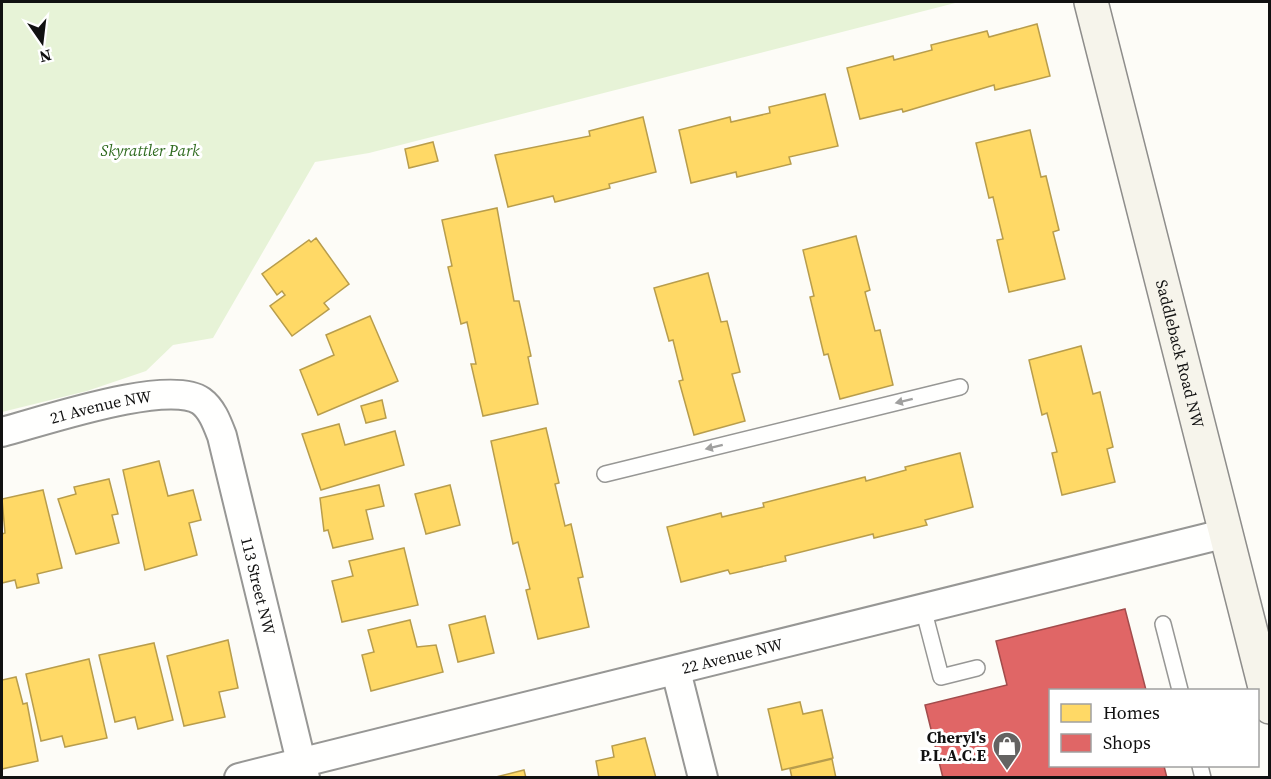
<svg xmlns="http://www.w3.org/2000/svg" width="1271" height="779" font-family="'Source Serif 4',serif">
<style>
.green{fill:#e7f3d7}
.homes{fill:#ffd966;stroke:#b89d4c;stroke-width:1.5}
.shops{fill:#e06666;stroke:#a24c4c;stroke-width:1.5}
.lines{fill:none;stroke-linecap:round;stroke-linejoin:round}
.lane-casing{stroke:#979795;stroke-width:18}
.street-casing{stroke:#979795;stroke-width:32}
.secondary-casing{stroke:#8e8d8b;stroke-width:36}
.lane{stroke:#fffffe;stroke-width:15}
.street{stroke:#fffffe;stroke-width:28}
.secondary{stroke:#f6f4eb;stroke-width:33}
.oneway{fill:#a0a09f}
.labels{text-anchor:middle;stroke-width:6;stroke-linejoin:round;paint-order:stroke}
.park-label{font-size:16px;font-style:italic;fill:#2f6b1f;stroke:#fff}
.street-label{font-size:16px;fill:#111;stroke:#fff}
.poi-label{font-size:16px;font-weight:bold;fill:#111;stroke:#fff;text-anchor:end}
</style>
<rect width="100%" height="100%" fill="#fdfcf7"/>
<polygon class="green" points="2,2 959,2 369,153 315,162 213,338 173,345 146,371 87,391 2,412"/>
<g class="homes">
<polygon points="1037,24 1050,76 995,90 994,85 903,112 902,109 860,119 847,68 893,56 894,60 932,50 931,45 987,31 989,37"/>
<polygon points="825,94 838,146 789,157 791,164 737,177 736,172 691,183 679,130 730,117 731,122 770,113 769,107"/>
<polygon points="643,117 656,172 609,184 610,188 555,202 553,196 508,207 495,155 590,136 589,131"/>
<polygon points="1030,130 1041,177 1046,176 1059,230 1053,232 1065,279 1009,292 997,240 1003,239 993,197 989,198 976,143"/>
<polygon points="433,142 438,161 409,168 405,149"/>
<polygon points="497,208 514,301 519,301 531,356 528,357 538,404 483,416 471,364 476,364 467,322 461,324 448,267 452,266 442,220"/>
<polygon points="856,236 870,290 865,292 875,331 880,330 893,385 840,399 828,354 824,355 810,297 814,296 803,250"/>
<polygon points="316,238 349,284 324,303 329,309 292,336 270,306 285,295 282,291 277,295 262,274 309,240 311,242"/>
<polygon points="708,273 721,322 727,321 740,372 732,374 745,421 694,435 679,381 683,380 673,340 669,341 654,288"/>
<polygon points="370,316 398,381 318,415 300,370 334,355 326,335"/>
<polygon points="1081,346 1093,394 1100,392 1113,447 1107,449 1115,482 1062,495 1052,453 1057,452 1047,413 1042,415 1029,360"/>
<polygon points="382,400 386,418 366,423 361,406"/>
<polygon points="339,424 345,445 395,431 404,465 321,490 302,434"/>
<polygon points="546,428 559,483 555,484 565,526 571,524 583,577 578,578 589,627 538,639 526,590 530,589 518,542 513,544 491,441"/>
<polygon points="960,453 973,507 925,520 927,525 874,538 873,534 785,556 786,561 730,574 728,570 681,582 667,527 721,513 722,517 764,507 763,503 865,477 866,481 906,470 905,467"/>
<polygon points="159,461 168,496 193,490 201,520 189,523 197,555 145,570 123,470"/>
<polygon points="109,479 118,514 112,515 119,543 76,554 58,499 76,494 74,487"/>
<polygon points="379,485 384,506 366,510 373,539 333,548 328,530 324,531 320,498"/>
<polygon points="450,485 460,525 426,534 415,494"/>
<polygon points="43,490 62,568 37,574 39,583 17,588 15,580 2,583 2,534 5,533 2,499"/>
<polygon points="404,548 418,605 342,622 332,581 353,576 349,561"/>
<polygon points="485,616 494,653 458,662 449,625"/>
<polygon points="410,620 417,647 436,645 443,672 371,691 362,655 374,652 368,630"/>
<polygon points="228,640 238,688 219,692 225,717 184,726 167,656"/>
<polygon points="154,643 173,720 138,729 135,717 115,722 99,655"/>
<polygon points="89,659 107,738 65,747 62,736 41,741 26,674"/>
<polygon points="16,677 23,704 27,703 38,761 2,769 2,680"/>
<polygon points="800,702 803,714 822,710 833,758 782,770 768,709"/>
<polygon points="645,738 656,778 599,778 596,761 614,757 612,746"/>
<polygon points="832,759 836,778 792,778 790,769"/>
<polygon points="524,770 526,778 492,778"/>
</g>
<polygon class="shops" points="1125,609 1146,690 1050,690 1050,766 1164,766 1167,778 943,778 925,705 1007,685 996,641"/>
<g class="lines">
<g class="lane-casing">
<g id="lane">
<polyline points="605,474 960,387"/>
<polyline points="923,608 941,677 977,668"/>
<polyline points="1163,624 1180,690"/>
<polyline points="1200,766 1203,778"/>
</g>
</g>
<g class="street-casing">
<g id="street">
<path id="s1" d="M2 432C41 422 169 378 201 401 212 409 217 423 222 436L305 778"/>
<polyline points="676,671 703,778"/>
<path id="s2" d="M239 778 1227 533"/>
</g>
</g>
<g class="secondary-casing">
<g id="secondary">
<path id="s3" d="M1091 2 1270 707"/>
</g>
</g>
<use href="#lane" class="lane"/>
<use href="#street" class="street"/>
<use href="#secondary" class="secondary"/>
</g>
<defs><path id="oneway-solid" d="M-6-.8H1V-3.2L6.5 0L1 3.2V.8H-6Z" transform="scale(1.5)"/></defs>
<g class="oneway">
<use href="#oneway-solid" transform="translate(904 401) rotate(166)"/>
<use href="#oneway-solid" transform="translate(714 447) rotate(166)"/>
</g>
<defs>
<g id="shop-pin" transform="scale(1.5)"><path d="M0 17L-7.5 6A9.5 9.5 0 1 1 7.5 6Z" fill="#646362" stroke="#fff"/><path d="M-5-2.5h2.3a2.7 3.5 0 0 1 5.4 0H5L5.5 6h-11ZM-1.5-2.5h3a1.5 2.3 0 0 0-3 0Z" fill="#fff"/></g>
</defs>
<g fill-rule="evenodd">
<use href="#shop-pin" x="1007" y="746"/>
</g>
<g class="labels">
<g class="park-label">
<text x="150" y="156">Skyrattler Park</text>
</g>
<g class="street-label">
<text dy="6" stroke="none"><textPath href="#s3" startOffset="363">Saddleback Road NW</textPath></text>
<text dy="6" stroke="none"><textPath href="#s1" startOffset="102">21 Avenue NW</textPath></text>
<text dy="6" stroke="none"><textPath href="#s1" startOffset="400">113 Street NW</textPath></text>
<text dy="6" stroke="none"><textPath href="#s2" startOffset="508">22 Avenue NW</textPath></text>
</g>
<g class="poi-label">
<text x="986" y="743">Cheryl's<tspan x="986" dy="18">P.L.A.C.E</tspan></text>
</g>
</g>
<rect width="1271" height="779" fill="none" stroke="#111111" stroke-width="6"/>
<rect x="1049" y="689" width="210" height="78" fill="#ffffff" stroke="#a0a0a0" stroke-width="1.5"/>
<rect x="1061" y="704" width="30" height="18" fill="#ffd966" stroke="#a0a0a0" stroke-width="1.5"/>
<text x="1103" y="719" font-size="18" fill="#111111">Homes</text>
<rect x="1061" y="734" width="30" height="18" fill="#e06666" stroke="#a0a0a0" stroke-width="1.5"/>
<text x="1103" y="749" font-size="18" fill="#111111">Shops</text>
<g transform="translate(42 42) rotate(166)" stroke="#ffffff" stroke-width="4.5" paint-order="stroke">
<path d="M0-4.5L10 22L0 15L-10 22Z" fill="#111111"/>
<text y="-9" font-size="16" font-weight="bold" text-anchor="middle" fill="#111111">N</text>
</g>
</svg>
